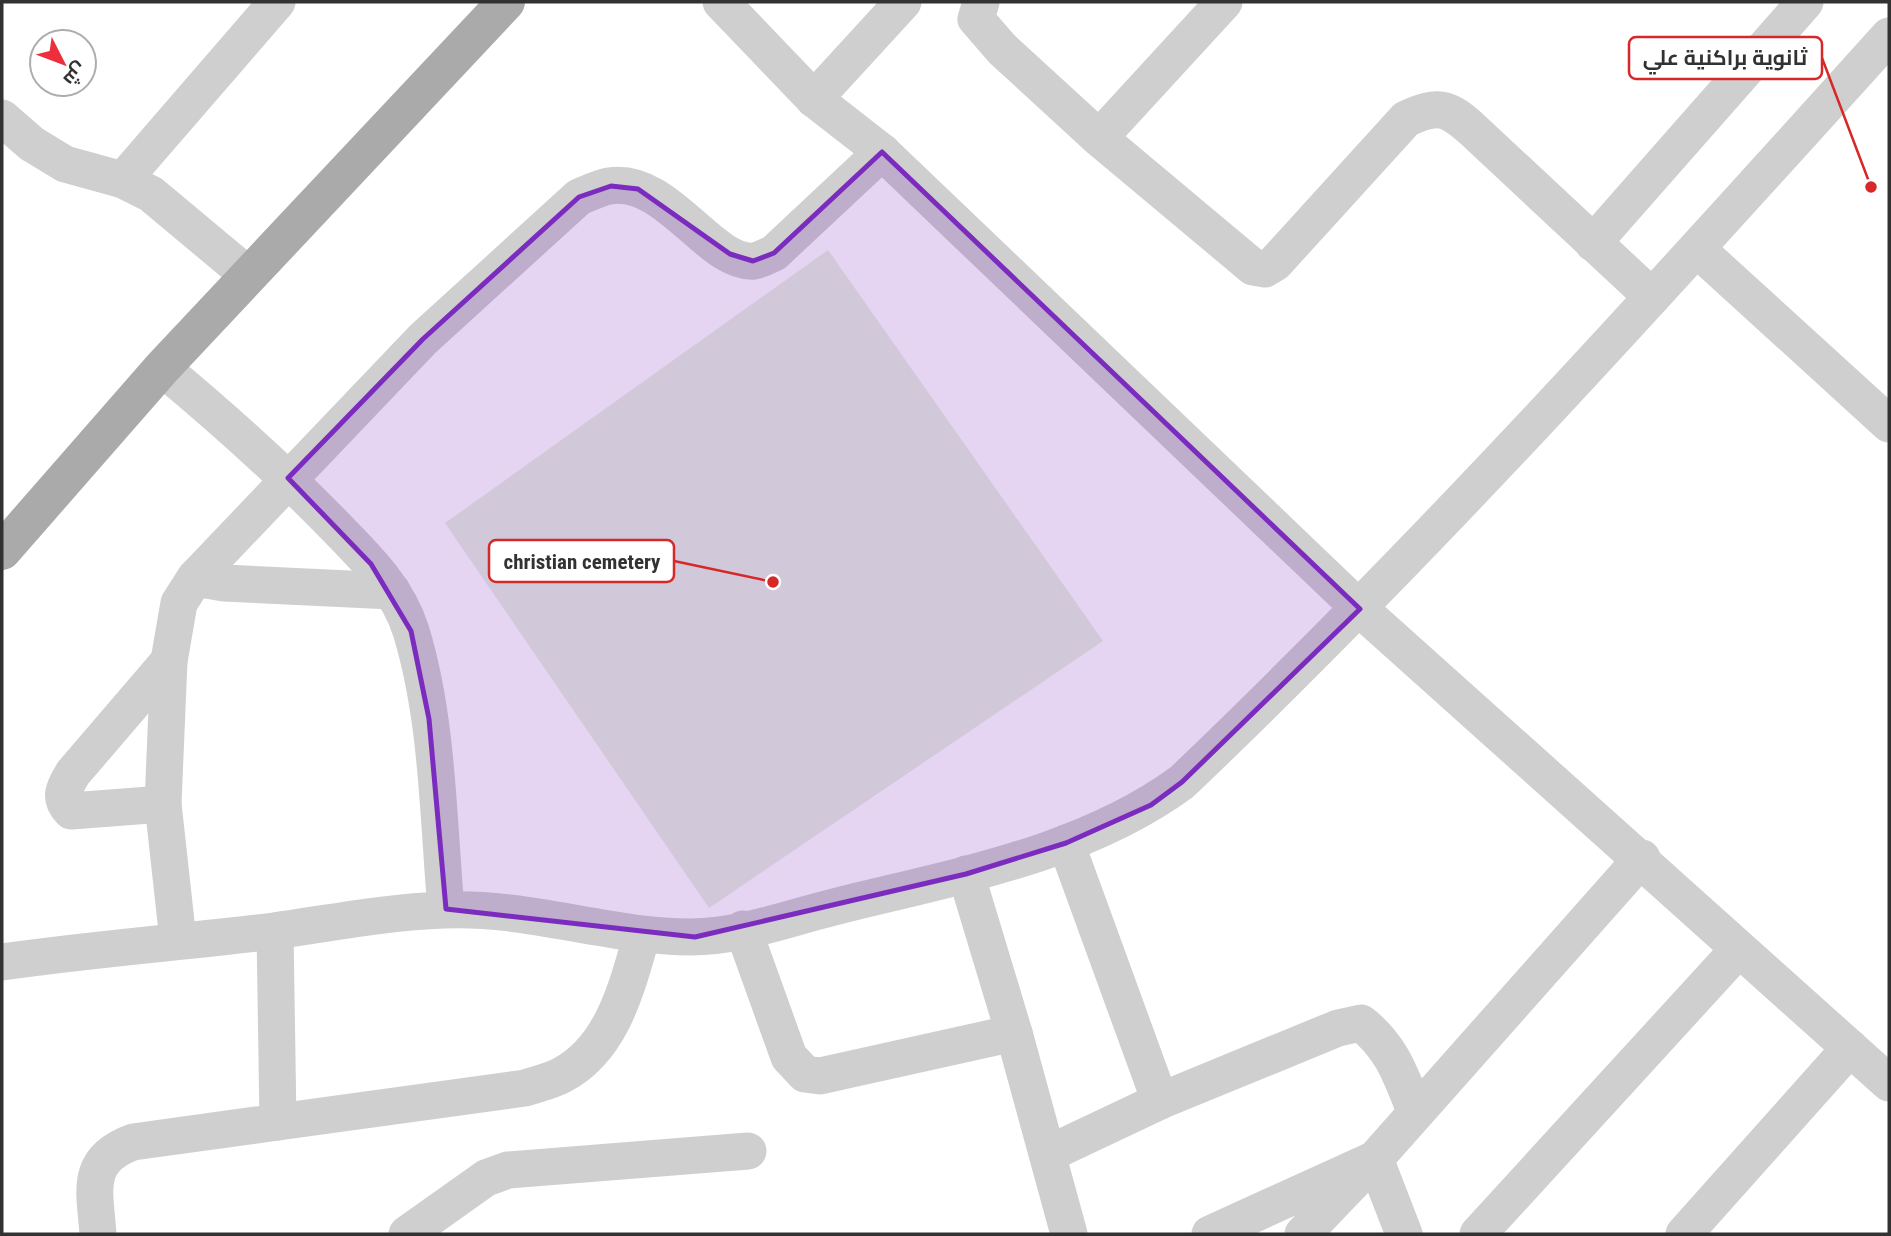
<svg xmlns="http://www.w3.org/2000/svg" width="1891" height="1236" font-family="'Roboto Condensed',Cairo,sans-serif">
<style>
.green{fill:#e7efe0}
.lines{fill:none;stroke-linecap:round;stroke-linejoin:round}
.minor{stroke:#cfcfcf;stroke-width:37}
.major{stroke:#aaa;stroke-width:38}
.marked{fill:#7b2cbf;fill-opacity:0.2;stroke:#7b2cbf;stroke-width:5;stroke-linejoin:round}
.leader{fill:none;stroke:#d62828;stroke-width:2.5}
.callout-dot{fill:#d62828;stroke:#fff;stroke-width:2.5}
.callout{fill:#fff;stroke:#d62828;stroke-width:2.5}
.callout-label{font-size:21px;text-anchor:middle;font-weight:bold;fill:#323232}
</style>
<rect width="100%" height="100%" fill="#fff"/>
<polygon class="green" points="828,250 1103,641 709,908 445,523"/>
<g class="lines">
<g class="minor">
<polyline points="721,2 814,99 882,152 1360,609 1889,1083"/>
<path d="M981 2 976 19 1002 49 1099 138 1253 267 1265 269 1275 263 1406 119C1438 104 1448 107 1473 130L1652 297"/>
<polyline points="814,99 903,2"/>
<polyline points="2,118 32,144 65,164 123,180 151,194 248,275"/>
<polyline points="1099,138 1224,2"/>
<polyline points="123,180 277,2"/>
<polyline points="1593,243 1805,2"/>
<polyline points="1697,249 1889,424"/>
<path d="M162 368C221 417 277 467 330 521 362 554 397 586 411 631 438 719 438 818 446 909"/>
<path d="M392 591 224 583 195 578 423 339 579 197C589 193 599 188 609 186 667 176 710 265 754 261 760 260 768 256 774 253L882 152"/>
<path d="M163 804 71 811C58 797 64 788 73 773L169 661"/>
<polyline points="1066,843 1160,1101"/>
<polyline points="966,874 1014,1033 1069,1234"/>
<polyline points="743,929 789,1057 805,1074 820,1076 1014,1033"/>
<polyline points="178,940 163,804 169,661 179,603 195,578"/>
<path d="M2 962C92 949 184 942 274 931 331 923 386 912 444 910 527 906 608 937 691 937 739 937 789 918 834 907 952 877 1083 855 1182 782 1430 545 1659 291 1889 36"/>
<path d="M278 1122 525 1088C537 1084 551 1081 562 1075 613 1048 627 986 642 935"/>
<path d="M1048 1154 1160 1101 1338 1028 1361 1023C1392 1047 1401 1076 1415 1111"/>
<path d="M98 1234C95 1191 84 1160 133 1142L278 1122 275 931"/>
<polyline points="407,1234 486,1178 508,1170 748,1151"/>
<polyline points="1210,1234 1375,1159 1404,1234"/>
<polyline points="1303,1234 1375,1159 1642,858"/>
<polyline points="1478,1234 1738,950"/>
<polyline points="1684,1234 1850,1048"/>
</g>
<polyline class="major" points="2,551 162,368 506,2"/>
</g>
<path class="marked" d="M882 152 1360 609 1182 782 1151 805 1066 843 966 874 695 937 446 909 429 719 411 631 371 564 288 478 423 339 579 197 611 186 638 189 730 254 753 261 774 253Z"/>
<path class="leader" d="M1871 187L1822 58M773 582L674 561"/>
<g class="callout-dot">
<circle cx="1871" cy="187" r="7"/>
<circle cx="773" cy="582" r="7"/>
</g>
<g class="callout">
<rect x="1629" y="37" width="193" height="42" rx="7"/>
<rect x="489" y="540" width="185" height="42" rx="7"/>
</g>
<g class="callout-label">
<text x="1725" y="65">ثانوية براكنية علي</text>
<text x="582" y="569">christian cemetery</text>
</g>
<rect width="1891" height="1236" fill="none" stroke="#323232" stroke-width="7"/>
<g transform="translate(63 63) rotate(132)"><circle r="33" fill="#ffffff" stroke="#adadad" stroke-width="2"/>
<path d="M0-5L12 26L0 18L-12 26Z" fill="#ed2f3b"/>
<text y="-10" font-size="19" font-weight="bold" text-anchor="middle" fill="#323232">ش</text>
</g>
</svg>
